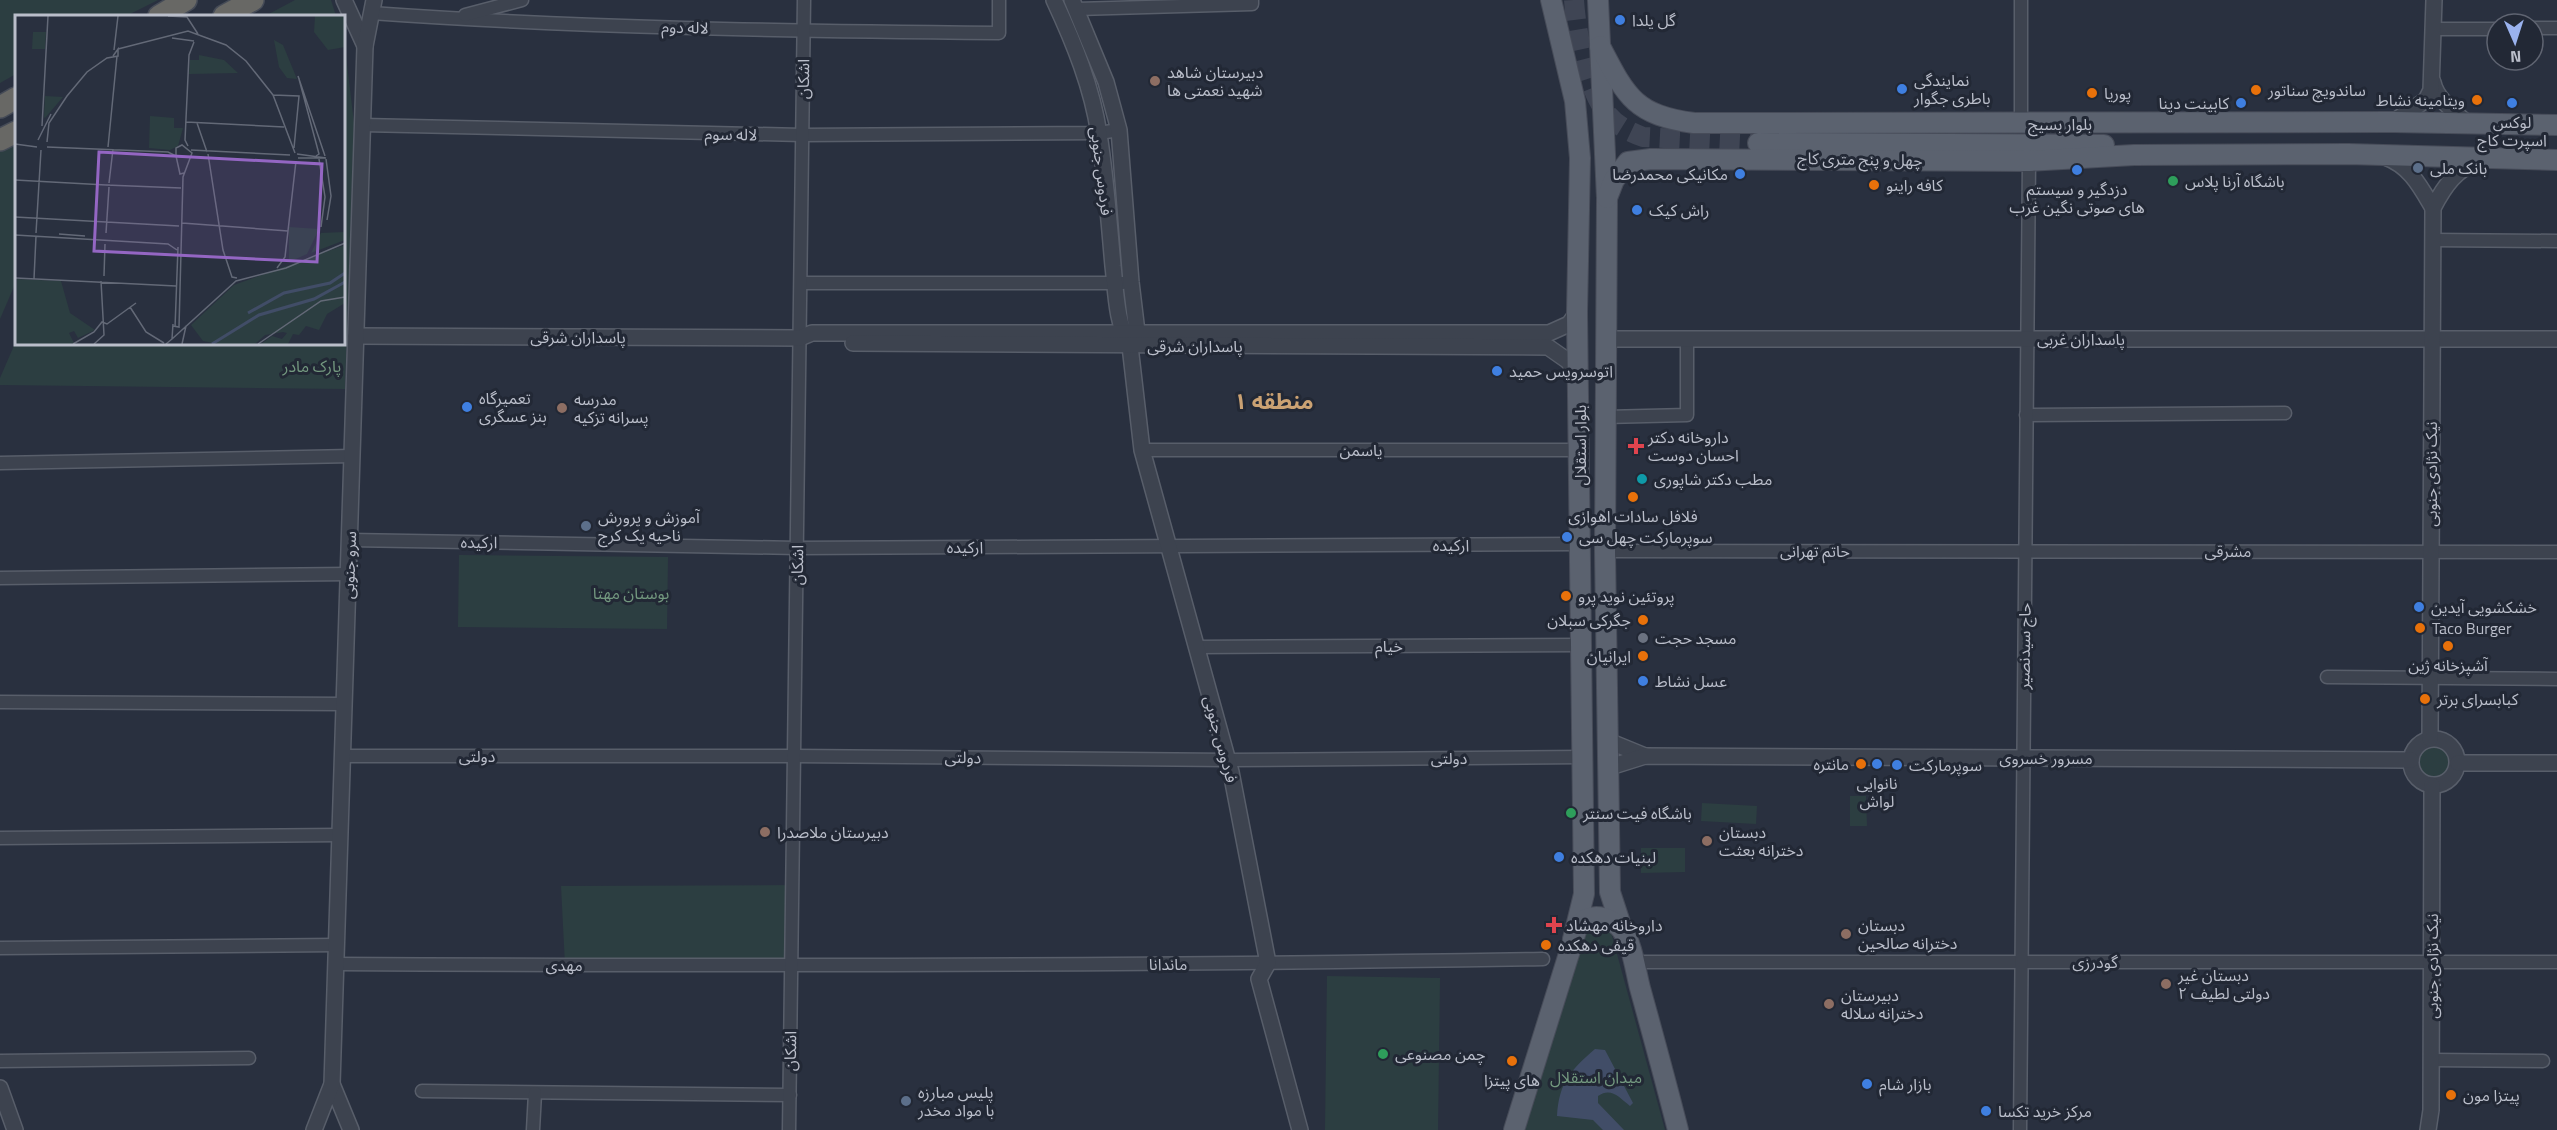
<svg xmlns="http://www.w3.org/2000/svg" width="2557" height="1130" font-family="'Titillium Web','Noto Sans Arabic',sans-serif">
<style>
.green{fill:#2c3e41}
.water{fill:#414d67}
.lines{fill:none;stroke-linecap:round;stroke-linejoin:round}
.primary-tunnel{stroke:#3f4554;stroke-width:20;stroke-dasharray:20 10;stroke-linecap:butt}
.minor-casing{stroke:#585e6a;stroke-width:15}
.tertiary-casing{stroke:#585e6a;stroke-width:18}
.primary-casing{stroke:#474c59;stroke-width:22}
.trunk-casing{stroke:#454b57;stroke-width:24}
.minor{stroke:#3d434f;stroke-width:12}
.tertiary{stroke:#3d434f;stroke-width:15}
.primary{stroke:#5b626f;stroke-width:20}
.trunk{stroke:#686865;stroke-width:21}
.shop-dot{fill:#3f7fe0;stroke:#222835;stroke-width:2}
.education-dot{fill:#8d6e63;stroke:#222835;stroke-width:2}
.food-dot{fill:#e8710a;stroke:#222835;stroke-width:2}
.service-dot{fill:#5c6f8a;stroke:#222835;stroke-width:2}
.leisure-dot{fill:#2e9e5b;stroke:#222835;stroke-width:2}
.health-dot{fill:#e0444e;stroke:#222835;stroke-width:2}
.culture-dot{fill:#0f9aa8;stroke:#222835;stroke-width:2}
.worship-dot{fill:#6b7280;stroke:#222835;stroke-width:2}
.labels{text-anchor:middle;stroke-width:6;stroke-linejoin:round;paint-order:stroke}
.poi-label{font-size:16px;fill:#babeca;stroke:#222835;text-anchor:start}
.street-label{font-size:16px;fill:#babeca;stroke:#222835}
.park-label{font-size:16px;fill:#73987f;stroke:#222835}
.district-label{font-size:22px;font-weight:bold;fill:#cba273;stroke:#222835}
.inset-river{fill:none;stroke:#414d67;stroke-width:3}
.inset-road{fill:none;stroke:#636977;stroke-width:1.5}
.view{fill:#9466c3;fill-opacity:0.15;stroke:#9466c3;stroke-width:3}
.inset-edge{fill:none;stroke:#babeca;stroke-width:3}
</style>
<rect width="100%" height="100%" fill="#29303f"/>
<g class="green">
<polygon points="0,0 158,0 126,16 16,16 16,74 0,83"/>
<polygon points="295,0 331,0 336,16 265,16"/>
<polygon points="344,39 354,123 345,389 0,385 0,378 16,341 16,344 344,344"/>
<polygon points="16,132 16,282 0,319 0,140"/>
<polygon points="459,555 668,557 667,629 458,627"/>
<circle cx="2434" cy="762" r="21"/>
<polygon points="1850,796 1866,796 1867,826 1850,826"/>
<polygon points="1702,803 1757,806 1756,824 1701,821"/>
<polygon points="1641,848 1685,848 1685,872 1641,873"/>
<polygon points="793,885 792,966 565,965 561,886"/>
<polygon points="1599,922 1611,932 1665,1130 1525,1130 1585,929"/>
<polygon points="1327,976 1440,978 1438,1130 1325,1130"/>
</g>
<path class="water" d="M1595 1049 1605 1050 1633 1103 1630 1106C1619 1097 1611 1087 1598 1096V1103L1624 1130H1603L1593 1120 1557 1116C1559 1082 1571 1070 1595 1049Z"/>
<g class="lines">
<path class="primary-tunnel" d="M1574 0C1576 32 1587 90 1608 115 1617 126 1630 132 1643 137L1758 143"/>
<g class="minor-casing">
<g id="minor">
<polyline points="2021,0 2021,124"/>
<polyline points="1077,9 1252,4 1252,0"/>
<path d="M371 13C580 28 790 31 999 33V0"/>
<polyline points="465,15 522,0"/>
<polyline points="2533,28 2557,28"/>
<polyline points="2433,29 2497,29"/>
<polyline points="363,125 802,135 1099,133 1119,130"/>
<polyline points="2433,240 2557,241"/>
<polyline points="801,283 1123,283"/>
<polyline points="2026,415 2285,413"/>
<polyline points="1605,417 1687,415 1687,338"/>
<polyline points="1142,450 1580,450"/>
<polyline points="0,463 352,456"/>
<polyline points="350,540 797,548 1580,544"/>
<polyline points="1605,551 2557,552"/>
<polyline points="0,578 349,574"/>
<polyline points="1197,647 1582,645"/>
<polyline points="2327,677 2557,679"/>
<polyline points="0,702 344,704"/>
<polyline points="343,756 795,756 1228,760 1583,757"/>
<polyline points="0,838 340,835"/>
<polyline points="0,948 337,945"/>
<polyline points="1633,962 2557,962"/>
<path d="M336 964C739 966 1141 966 1543 959"/>
<polyline points="2432,1060 2543,1061"/>
<polyline points="0,1061 249,1058"/>
<polyline points="422,1091 790,1095"/>
<polyline points="533,1130 535,1093"/>
<polyline points="789,1130 804,0"/>
<polyline points="2020,1130 2029,161"/>
</g>
</g>
<g class="tertiary-casing">
<g id="tertiary">
<polyline points="344,0 365,46"/>
<path d="M1054 0C1074 43 1092 87 1099 134 1106 178 1109 222 1113 266 1116 292 1116 323 1130 346L1142 450 1231 772 1268 963 1259 979 1300 1130"/>
<polyline points="1072,0 1106,82 1119,130 1131,282 1137,332 1133,340"/>
<path d="M2433 82C2436 99 2456 113 2468 124"/>
<polyline points="2393,122 2426,100 2431,90 2434,0"/>
<path d="M2385 157C2410 166 2420 186 2433 208"/>
<polyline points="356,336 800,338 812,333 1549,333 1569,324 1577,313"/>
<polyline points="1605,339 2557,339"/>
<polyline points="853,343 1548,347 1568,361 1578,376"/>
<circle cx="2434" cy="762" r="23"/>
<path d="M2430 739 2433 208C2445 185 2456 169 2482 159"/>
<polyline points="1606,740 1645,756"/>
<polyline points="2458,763 2557,763"/>
<polyline points="1607,768 1645,756 2411,760"/>
<polyline points="332,1084 351,1130"/>
<polyline points="0,1088 15,1130"/>
<polyline points="314,1130 332,1084 365,46 374,0"/>
<polyline points="2428,1130 2431,1110 2432,785"/>
</g>
</g>
<g class="primary-casing">
<g id="primary">
<polyline points="1551,0 1575,101 1580,158 1577,313 1584,894 1573,939"/>
<polyline points="1598,0 1607,198 1605,551 1610,892 1623,932"/>
<path d="M1600 46C1626 96 1634 115 1694 123L2393 122 2557 125"/>
<polyline points="1758,143 2104,145"/>
<polyline points="1607,198 1614,180 1628,162 1651,159 2029,161 2134,155 2348,154 2557,160"/>
<path d="M1514 1130 1577 928C1588 910 1611 916 1623 931 1632 943 1636 973 1640 988 1653 1035 1666 1083 1678 1130"/>
</g>
</g>
<g class="trunk-casing">
<g id="trunk">
<polyline points="159,16 186,0"/>
<polyline points="224,16 253,0"/>
<polyline points="0,107 16,98"/>
<polyline points="0,140 16,132"/>
</g>
</g>
<use href="#minor" class="minor"/>
<use href="#tertiary" class="tertiary"/>
<use href="#primary" class="primary"/>
<use href="#trunk" class="trunk"/>
</g>
<g class="shop-dot">
<circle cx="1620" cy="20" r="6"/>
<circle cx="1902" cy="89" r="6"/>
<circle cx="2241" cy="103" r="6"/>
<circle cx="2512" cy="103" r="6"/>
<circle cx="2077" cy="170" r="6"/>
<circle cx="1740" cy="174" r="6"/>
<circle cx="1637" cy="210" r="6"/>
<circle cx="1497" cy="371" r="6"/>
<circle cx="467" cy="407" r="6"/>
<circle cx="1567" cy="537" r="6"/>
<circle cx="2419" cy="607" r="6"/>
<circle cx="1643" cy="681" r="6"/>
<circle cx="1877" cy="764" r="6"/>
<circle cx="1897" cy="765" r="6"/>
<circle cx="1559" cy="857" r="6"/>
<circle cx="1867" cy="1084" r="6"/>
<circle cx="1986" cy="1111" r="6"/>
</g>
<g class="education-dot">
<circle cx="1155" cy="81" r="6"/>
<circle cx="562" cy="408" r="6"/>
<circle cx="765" cy="832" r="6"/>
<circle cx="1707" cy="841" r="6"/>
<circle cx="1846" cy="934" r="6"/>
<circle cx="2166" cy="984" r="6"/>
<circle cx="1829" cy="1004" r="6"/>
</g>
<g class="food-dot">
<circle cx="2256" cy="90" r="6"/>
<circle cx="2092" cy="93" r="6"/>
<circle cx="2477" cy="100" r="6"/>
<circle cx="1874" cy="185" r="6"/>
<circle cx="1633" cy="497" r="6"/>
<circle cx="1566" cy="596" r="6"/>
<circle cx="1643" cy="620" r="6"/>
<circle cx="2420" cy="628" r="6"/>
<circle cx="2448" cy="646" r="6"/>
<circle cx="1643" cy="656" r="6"/>
<circle cx="2425" cy="699" r="6"/>
<circle cx="1861" cy="764" r="6"/>
<circle cx="1546" cy="945" r="6"/>
<circle cx="1512" cy="1061" r="6"/>
<circle cx="2451" cy="1095" r="6"/>
</g>
<g class="service-dot">
<circle cx="2418" cy="168" r="6"/>
<circle cx="586" cy="526" r="6"/>
<circle cx="906" cy="1101" r="6"/>
</g>
<g class="leisure-dot">
<circle cx="2173" cy="181" r="6"/>
<circle cx="1571" cy="813" r="6"/>
<circle cx="1383" cy="1054" r="6"/>
</g>
<g class="health-dot">
<path d="M1633 437h6v6h6v6h-6v6h-6v-6h-6v-6h6z"/>
<path d="M1551 916h6v6h6v6h-6v6h-6v-6h-6v-6h6z"/>
</g>
<circle class="culture-dot" cx="1642" cy="479" r="6"/>
<circle class="worship-dot" cx="1643" cy="638" r="6"/>
<g class="labels">
<g class="poi-label">
<text x="1632" y="26">گل یلدا</text>
<text x="1167" y="78">دبیرستان شاهد<tspan x="1167" dy="18">شهید نعمتی ها</tspan></text>
<text x="1914" y="86">نمایندگی<tspan x="1914" dy="18">باطری جگوار</tspan></text>
<text x="2268" y="96">ساندویچ سناتور</text>
<text x="2104" y="99">پوریا</text>
<text x="2465" y="106" text-anchor="end">ویتامینه نشاط</text>
<text x="2229" y="109" text-anchor="end">کابینت دینا</text>
<text x="2512" y="128" text-anchor="middle">لوکس<tspan x="2512" dy="18">اسپرت کاج</tspan></text>
<text x="2430" y="174">بانک ملی</text>
<text x="1728" y="180" text-anchor="end">مکانیکی محمدرضا</text>
<text x="2185" y="187">باشگاه آرنا پلاس</text>
<text x="1886" y="191">کافه راینو</text>
<text x="2077" y="195" text-anchor="middle">دزدگیر و سیستم<tspan x="2077" dy="18">های صوتی نگین غرب</tspan></text>
<text x="1649" y="216">راش کیک</text>
<text x="1509" y="377">اتوسرویس حمید</text>
<text x="479" y="404">تعمیرگاه<tspan x="479" dy="18">بنز عسگری</tspan></text>
<text x="574" y="405">مدرسه<tspan x="574" dy="18">پسرانه تزکیه</tspan></text>
<text x="1648" y="443">داروخانه دکتر<tspan x="1648" dy="18">احسان دوست</tspan></text>
<text x="1654" y="485">مطب دکتر شاپوری</text>
<text x="1633" y="522" text-anchor="middle">فلافل سادات اهوازی</text>
<text x="598" y="523">آموزش و پرورش<tspan x="598" dy="18">ناحیه یک کرج</tspan></text>
<text x="1579" y="543">سوپرمارکت چهل سی</text>
<text x="1578" y="602">پروتئین نوید پرو</text>
<text x="2431" y="613">خشکشویی آیدین</text>
<text x="1631" y="626" text-anchor="end">جگرکی سبلان</text>
<text x="2432" y="634">Taco Burger</text>
<text x="1655" y="644">مسجد حجت</text>
<text x="1631" y="662" text-anchor="end">ایرانیان</text>
<text x="2448" y="671" text-anchor="middle">آشپزخانه ژین</text>
<text x="1655" y="687">عسل نشاط</text>
<text x="2437" y="705">کبابسرای برتر</text>
<text x="1849" y="770" text-anchor="end">مانتره</text>
<text x="1909" y="771">سوپرمارکت</text>
<text x="1877" y="789" text-anchor="middle">نانوایی<tspan x="1877" dy="18">لواش</tspan></text>
<text x="1583" y="819">باشگاه فیت سنتر</text>
<text x="777" y="838">دبیرستان ملاصدرا</text>
<text x="1719" y="838">دبستان<tspan x="1719" dy="18">دخترانه بعثت</tspan></text>
<text x="1571" y="863">لبنیات دهکده</text>
<text x="1566" y="931">داروخانه مهشاد</text>
<text x="1858" y="931">دبستان<tspan x="1858" dy="18">دخترانه صالحین</tspan></text>
<text x="1558" y="951">قیفی دهکده</text>
<text x="2178" y="981">دبستان غیر<tspan x="2178" dy="18">دولتی لطیف ۲</tspan></text>
<text x="1841" y="1001">دبیرستان<tspan x="1841" dy="18">دخترانه سلاله</tspan></text>
<text x="1395" y="1060">چمن مصنوعی</text>
<text x="1512" y="1086" text-anchor="middle">های پیتزا</text>
<text x="1879" y="1090">بازار شام</text>
<text x="918" y="1098">پلیس مبارزه<tspan x="918" dy="18">با مواد مخدر</tspan></text>
<text x="2463" y="1101">پیتزا مون</text>
<text x="1998" y="1117">مرکز خرید تکسا</text>
</g>
<g class="street-label">
<text transform="translate(685 27) rotate(2)" y="6">لاله دوم</text>
<text transform="translate(803 79) rotate(-89)" y="6">اشکان</text>
<text x="2060" y="130">بلوار بسیج</text>
<text transform="translate(731 134) rotate(1)" y="6">لاله سوم</text>
<text transform="translate(1860 159) rotate(1)" y="6">چهل و پنج متری کاج</text>
<text transform="translate(1102 171) rotate(83)" y="6">فردوس جنوبی</text>
<text x="578" y="343">پاسداران شرقی</text>
<text x="2081" y="345">پاسداران غربی</text>
<text x="1195" y="352">پاسداران شرقی</text>
<text transform="translate(1580 445) rotate(-90)" y="6">بلوار استقلال</text>
<text x="1361" y="456">یاسمن</text>
<text transform="translate(2431 474) rotate(-90)" y="6">نیک نژادی جنوبی</text>
<text transform="translate(479 542) rotate(1)" y="6">ارکیده</text>
<text x="1451" y="551">ارکیده</text>
<text x="965" y="553">ارکیده</text>
<text x="1815" y="557">حاتم تهرانی</text>
<text x="2228" y="557">مشرقی</text>
<text transform="translate(349 565) rotate(-88)" y="6">سرو جنوبی</text>
<text transform="translate(797 565) rotate(-89)" y="6">اشکان</text>
<text x="1389" y="652">خیام</text>
<text transform="translate(2024 646) rotate(-89)" y="6">حاج سیدنصیر</text>
<text transform="translate(1221 739) rotate(75)" y="6">فردوس جنوبی</text>
<text x="477" y="762">دولتی</text>
<text transform="translate(963 757) rotate(1)" y="6">دولتی</text>
<text x="1449" y="764">دولتی</text>
<text x="2046" y="764">مسرور خسروی</text>
<text x="2095" y="968">گودرزی</text>
<text x="1168" y="970">ماندانا</text>
<text x="564" y="971">مهدی</text>
<text transform="translate(2432 966) rotate(-90)" y="6">نیک نژادی جنوبی</text>
<text transform="translate(790 1051) rotate(-89)" y="6">اشکان</text>
</g>
<g class="park-label">
<text x="312" y="372">پارک مادر</text>
<text x="631" y="599">بوستان مهتا</text>
<text x="1596" y="1083">میدان استقلال</text>
</g>
<g class="district-label">
<text x="1274" y="409">منطقه ۱</text>
</g>
</g>
<g transform="translate(15 15)">
<rect width="330" height="330" fill="#29303f"/>
<path d="M300 1H330V32L313 35 299 17ZM18 17H31L30 34H17ZM259 25 268 30 282 64 272 63 264 52ZM184 40 209 45 223 58 174 59 175 45H184ZM30 81 48 82 30 103 29 102ZM135 101 159 103V113H168L163 131 155 135 134 133ZM274 212 304 214 292 239 274 247ZM330 217V225L296 238 306 218ZM330 230V288L312 299 304 315 291 311 284 320 278 319 273 329H246L257 321 267 324 272 318 268 317 250 320 240 329H203L188 326 176 310 219 270ZM2 264 46 266 55 298 80 315 63 323 59 316 54 318 59 328 55 329H0Z" fill="#2c3e41"/>
<path class="inset-river" d="M233 298 269 278 315 268 330 258M197 329 244 300 299 284 330 267"/>
<path class="inset-road" d="M153 1 172 2 183 19M157 23 179 26M103 34 173 16 211 30 231 46 258 80 280 138M99 35 103 1M283 61 310 141M284 64 304 139 301 141M258 80 284 81 279 133M171 107 269 112M182 108 192 137M27 111 33 1M23 125 36 99M32 127 34 108 52 81 72 57 92 43 103 41V34L98 41M0 129 22 132M173 131 170 125 174 40 179 27M32 132 153 137 161 141M93 132 102 41M176 135 275 140M193 139 208 235 217 262 222 263M282 139 311 143H283M304 144 310 182 306 212M311 144 316 181 312 205M0 165 91 170M94 168 98 134M95 170H91L166 173M0 202 164 211M167 208 273 216M21 218 26 135M91 218 94 172M44 219 70 221M0 220 153 229 162 235M262 253 270 242 281 146M89 261 90 229M1 263 161 271M19 264 21 221M115 292 131 317 149 328M158 311 164 312 168 162 177 138 167 130 161 133V141L165 159 169 158M160 313 163 232M157 324 221 266 271 253 330 228M58 329 79 317 87 307 92 309 121 288M79 329 89 320 86 266M151 329 157 324 158 309M167 329 171 311M243 329 306 286 330 282"/>
<path class="view" d="M84 137 307 149 302 247 79 236Z"/>
<rect width="330" height="330" class="inset-edge"/>
</g>
<g transform="translate(2515 42) rotate(177)"><circle r="28" fill="#222835" stroke="#5f6471" stroke-width="1.5"/>
<path d="M0-4.5L10 22L0 15L-10 22Z" fill="#9ab2ee"/>
<text y="-9" font-size="16" font-weight="bold" text-anchor="middle" fill="#babeca">N</text>
</g>
</svg>
